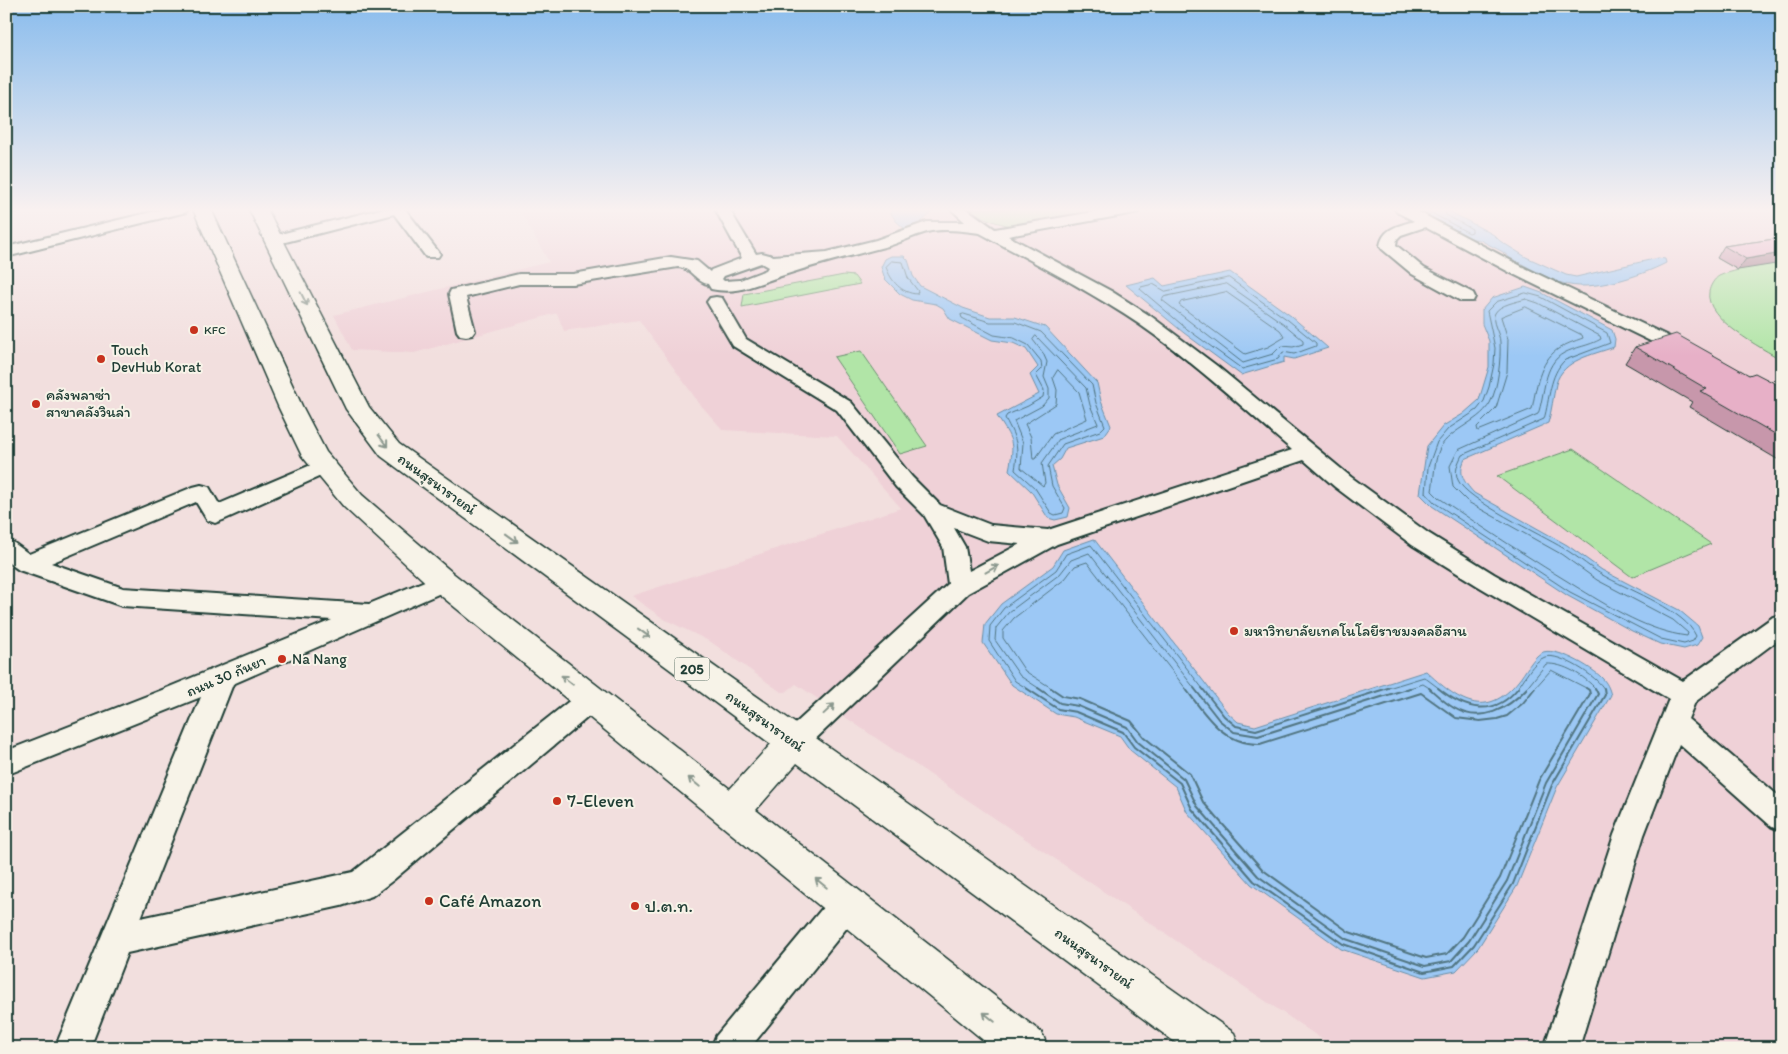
<svg xmlns="http://www.w3.org/2000/svg" width="1788" height="1054" font-family="Itim,'Playpen Sans Thai',sans-serif">
<style>
.built{fill:#efd1d7}
.green{fill:#b1e5a7;stroke:#68916e}
.water{fill:#9cc8f5;stroke:#6a90a8}
.lines{fill:none;stroke-linecap:round;stroke-linejoin:round}
.shore-far1{stroke:#517581;stroke-width:1}
.shore{stroke:#517581;stroke-width:2}
.minor-casing{stroke:#1f3d34;stroke-width:4}
.major-casing{stroke:#1f3d34;stroke-width:3}
.minor{fill:#f7f3e8;fill-rule:evenodd}
.major{fill:#f7f3e8;fill-rule:evenodd}
.wall{fill:#c797ab;stroke:#1f3d34}
.shaded-wall{fill:#a27b8b;stroke:#1f3d34}
.building{fill:#e7b0c7;stroke:#1f3d34}
.oneway{stroke:#8b988e}
.poi-dot{fill:#c8321e;stroke:#f7f3e8;stroke-width:2}
.labels{text-anchor:middle;stroke-width:4;stroke-linejoin:round;paint-order:stroke}
.far-poi-label{font-size:12px;fill:#1f3d34;stroke:#f7f3e8;text-anchor:start}
.shield{fill:#f7f3e8;stroke:#60746a;stroke-width:1}
.shield-label{font-size:14px;font-weight:bold;fill:#1f3d34}
.poi-label{font-size:15px;fill:#1f3d34;stroke:#f7f3e8;text-anchor:start}
.street-label{font-size:15px;fill:#1f3d34;stroke:#f7f3e8}
.near-poi-label{font-size:18px;fill:#1f3d34;stroke:#f7f3e8;text-anchor:start}
</style>
<rect width="100%" height="100%" fill="#f2dfde"/>
<filter id="ink" filterUnits="userSpaceOnUse"><feTurbulence type="fractalNoise" baseFrequency=".02" numOctaves="2"/><feDisplacementMap in="SourceGraphic" scale="10" xChannelSelector="R" yChannelSelector="G"/><feConvolveMatrix kernelMatrix="1 2 1 2 8 2 1 2 1" color-interpolation-filters="sRGB"/></filter>
<g filter="url(#ink)">
<polygon class="built" points="519,209 1782,209 1782,1048 1335,1048 796,684 786,692 781,692 711,642 664,619 631,596 901,508 837,436 723,430 699,403 639,320 564,331 557,313 414,353 352,350 334,315 549,262"/>
<g class="green">
<path d="M971 209H1111L1012 226C996 223 983 219 971 209Z"/>
<path d="M1782 248V360C1762 348 1704 319 1709 292 1710 286 1714 279 1719 276 1725 273 1732 272 1738 270L1717 258Z"/>
<polygon points="844,275 854,276 860,284 742,307 744,294"/>
<polygon points="861,351 927,446 900,454 834,357"/>
<polygon points="1573,449 1711,544 1632,577 1497,476"/>
</g>
<g class="water">
<polygon points="891,209 935,209 919,224 905,229 896,221 890,212"/>
<path d="M1413 209H1445L1494 235 1500 241 1526 257 1566 275 1576 277 1658 258 1665 259 1666 263C1641 276 1589 293 1562 283 1544 277 1527 266 1510 258L1503 252 1480 240 1468 238Z"/>
<path d="M891 256H904L908 260 913 276 920 286 963 308 990 317H1015L1045 327 1097 383 1101 401 1111 426 1104 436 1066 448 1060 459 1052 466 1057 485 1070 508 1068 517 1055 520 1048 518 1031 491 1009 470C1015 441 1012 440 997 416L1039 394 1030 375 1038 367 1026 349 1013 343 992 340 950 319 943 308 936 304 912 300 900 294 885 279 881 267 885 259Z"/>
<polygon points="1230,272 1291,316 1328,348 1294,359 1284,357 1284,362 1241,375 1184,333 1126,285 1155,278 1164,286"/>
<path d="M1525 287 1542 293 1612 330 1615 339 1614 347C1593 355 1563 359 1556 384 1553 397 1552 410 1548 423L1465 459C1458 473 1463 481 1474 493L1567 545 1602 570 1679 610 1698 626 1702 637 1697 645 1684 649 1660 644 1632 631 1568 596 1432 506 1420 494 1427 446 1443 426 1463 414 1479 400 1489 367V341L1482 324V310L1492 298Z"/>
<path d="M1094 539 1228 713 1238 722 1255 726 1426 671C1457 700 1486 722 1519 680 1524 674 1534 656 1541 653 1554 645 1593 668 1602 678 1607 683 1609 688 1611 695L1557 787 1517 886 1478 948 1456 971 1425 977 1341 949 1251 884 1187 812 1176 787 1130 750 1120 736 1074 717 1056 714 1012 685 983 643 985 624 1001 604 1053 566 1063 550Z"/>
</g>
<g class="lines">
<g class="shore-far1">
<polyline points="1424,209 1469,233 1472,232 1472,229 1446,215 1444,209"/>
<path d="M892 261 903 262 908 278 918 291 917 294C901 293 891 281 886 267Z"/>
<polygon points="1229,278 1288,320 1316,343 1316,346 1294,354 1283,352 1278,359 1242,369 1187,329 1140,289 1141,287 1153,284 1165,291"/>
<polygon points="1227,284 1284,324 1303,340 1303,344 1293,347 1281,346 1273,354 1243,363 1162,300 1164,297"/>
<polygon points="1226,292 1280,330 1285,337 1268,347 1245,354 1179,305 1181,302"/>
<path d="M1526 293 1541 297 1607 333 1610 343 1565 360C1549 375 1550 399 1544 419L1462 455C1458 463 1454 471 1458 480 1466 500 1542 535 1563 548 1579 557 1592 570 1608 578 1632 591 1685 611 1696 636L1693 641 1684 644 1661 639 1570 592 1435 503 1426 493 1428 467 1437 442 1448 429 1477 410 1484 401 1489 387 1494 364 1495 348 1487 311 1496 302Z"/>
<path d="M1526 299 1538 303 1600 336 1601 339C1589 346 1575 347 1564 353 1543 364 1545 395 1538 414L1458 450 1450 466 1453 487 1468 502 1561 554 1597 580 1673 620 1688 633 1687 636C1648 631 1613 609 1580 589 1532 560 1485 529 1439 498L1432 491C1434 479 1434 465 1438 453 1445 430 1478 424 1490 403 1498 389 1501 359 1500 342 1500 333 1490 321 1495 313 1500 304 1517 302 1526 299Z"/>
<path d="M1526 307 1582 335 1583 338C1575 341 1565 344 1558 349 1539 362 1536 389 1532 409L1478 431 1477 427 1496 408 1507 372 1508 339 1501 317Z"/>
<path d="M964 314 990 322H1015L1041 332 1092 385 1096 403 1105 426 1100 431 1063 444 1048 466 1052 486 1065 508 1063 513 1055 515 1051 513 1035 488 1015 470C1019 444 1017 441 1005 418L1007 415 1028 406 1043 397 1044 390 1036 375 1042 369 1041 361 1028 345 1014 338 994 335 962 318 961 315Z"/>
<polygon points="1036,336 1086,388 1090,405 1098,424 1059,439 1042,463 1045,483 1043,486 1021,468 1023,443 1014,421 1042,406 1049,398 1049,389 1044,377 1047,362 1043,353 1033,340"/>
<polygon points="1058,370 1079,392 1087,419 1053,434 1035,459 1033,459 1031,437 1025,424 1056,404 1057,390 1053,378"/>
<polyline points="1028,689 1015,681 989,641 990,626 1004,608 1056,570 1066,554 1091,545 1203,689"/>
<polyline points="1040,689 1020,676 995,640 996,628 1009,612 1060,574 1071,560 1089,553 1195,689"/>
<polyline points="1053,689 1025,671 1003,638 1003,631 1014,618 1065,579 1075,566 1087,562 1186,689"/>
<polyline points="1385,689 1424,677 1440,689"/>
<polyline points="1406,689 1423,684 1431,689"/>
<path d="M1517 689C1524 680 1533 661 1545 657 1559 652 1598 677 1604 689"/>
<path d="M1526 689 1546 664C1564 663 1584 676 1596 689"/>
<polyline points="1534,689 1551,670 1588,689"/>
</g>
<g class="shore">
<polyline points="1026,688 1058,709 1076,712 1123,732 1134,747 1180,783 1192,809 1254,881 1343,944 1424,972 1454,966 1474,945 1513,884 1552,785 1605,695 1604,688"/>
<polyline points="1038,688 1060,703 1078,706 1127,727 1138,742 1184,779 1197,806 1258,876 1346,939 1425,966 1451,961 1469,941 1507,881 1546,783 1598,694 1595,688"/>
<polyline points="1051,688 1063,696 1080,699 1131,721 1144,737 1190,774 1203,802 1263,870 1349,932 1426,958 1447,954 1463,937 1500,878 1539,780 1590,694 1589,690 1586,688"/>
<path d="M1185 688C1205 714 1223 745 1260 744L1421 693 1456 718 1480 721 1497 719 1507 716 1523 703 1535 688"/>
<polyline points="1194,688 1219,720 1234,732 1258,736 1410,688"/>
<polyline points="1202,688 1224,716 1236,726 1256,730 1388,688"/>
<path d="M1429 688C1437 695 1445 703 1454 708 1481 724 1508 709 1527 688"/>
<path d="M1438 688C1465 710 1494 718 1518 688"/>
</g>
<g class="minor-casing">
<g id="minor">
<polygon points="164,209 188,209 186,212 6,257 6,247"/>
<polygon points="381,209 405,209 440,254 438,257 426,257 394,214 274,245 268,243 266,240 268,237"/>
<path d="M715 209H729L756 254 762 253 773 256 827 252 876 240 927 222H965L951 209H967L995 229 1110 209H1141L1139 212 1134 213 1008 236 1111 291 1152 317 1217 366 1351 477 1428 533 1494 574 1683 681 1773 617 1782 615V637L1695 702 1688 719 1782 799V831L1772 827 1679 744 1644 835 1579 1048H1544L1614 835 1669 699 1478 586 1412 545 1335 487 1304 460 1057 544 968 593 804 750 794 754 784 750 780 742 784 734 948 584 943 547 924 515 896 487 837 410 733 346 707 302 710 298 716 297 722 298 746 339 851 402 912 477 940 505 991 525 1048 530 1292 450C1242 407 1193 361 1139 324 1088 290 1033 262 980 233 964 231 943 228 927 232 912 236 898 244 884 247 849 256 814 265 781 276 756 284 738 295 711 289L708 284C696 282 692 268 678 267L573 284H519L466 297 475 331 472 335 466 336 460 335 457 331 449 294 451 290 519 274H573L671 257 697 261 710 272 711 270 742 258ZM761 263 768 267 766 270 740 280 724 281 722 279 724 276ZM954 528 988 541 1020 544 969 571 965 547Z"/>
<path d="M1395 209H1413L1523 267 1693 348 1696 352 1693 356 1687 357 1681 356 1511 273 1425 227 1401 235 1397 239 1396 245 1424 268 1473 293 1475 297 1473 301H1461L1412 274 1382 249 1380 246C1383 228 1398 226 1414 221L1397 212Z"/>
<polygon points="325,459 332,461 336,466 332,471 223,520 215,523 207,520 196,502 51,563 123,588 369,604 444,573 452,576 456,582 452,588 233,684 141,918 353,872 582,691 591,688 600,691 604,699 600,707 392,881 372,896 341,906 127,953 90,1048 55,1048 201,697 6,775 6,751 162,690 332,620 122,606 19,570 6,561 6,541 14,543 29,554 193,487 201,485 209,487 219,504"/>
<polygon points="846,889 857,893 862,904 857,915 750,1048 711,1048 716,1036 835,893"/>
</g>
</g>
<g class="major-casing">
<polygon id="major" points="193,209 211,209 302,406 326,452 362,495 454,574 730,789 771,744 381,456 346,409 249,209 267,209 369,407 399,444 1234,1033 1240,1048 1183,1048 797,763 756,810 1042,1033 1048,1048 993,1048 434,590 344,507 302,456 278,406"/>
</g>
<use href="#minor" class="minor"/>
<use href="#major" class="major"/>
</g>
<g class="wall">
<polygon points="1782,238 1738,270 1717,258 1724,246"/>
<polygon points="1635,347 1749,375 1782,387 1782,462 1689,407 1692,402 1625,363"/>
</g>
<g class="shaded-wall">
<polygon points="6,209 36,209 6,215"/>
<polygon points="1782,253 1782,263 1738,270 1746,259"/>
</g>
<g class="building">
<polygon points="1782,238 1782,253 1746,259 1724,246"/>
<polygon points="1676,334 1749,375 1755,373 1782,387 1782,438 1700,391 1707,389 1635,347"/>
</g>
<defs><path id="oneway-shaft" d="M-6 0H5M1.5-3L5.5 0L1.5 3" fill="none" stroke-width="1.6" stroke-linecap="round" stroke-linejoin="round" transform="scale(1.25)"/></defs>
<g class="oneway">
<use href="#oneway-shaft" transform="translate(304 299) rotate(63)"/>
<use href="#oneway-shaft" transform="translate(383 441) rotate(53)"/>
<use href="#oneway-shaft" transform="translate(512 538) rotate(36)"/>
<use href="#oneway-shaft" transform="translate(992 569) rotate(-29)"/>
<use href="#oneway-shaft" transform="translate(644 633) rotate(36)"/>
<use href="#oneway-shaft" transform="translate(567 680) rotate(-142)"/>
<use href="#oneway-shaft" transform="translate(829 709) rotate(-43)"/>
<use href="#oneway-shaft" transform="translate(694 782) rotate(-141)"/>
<use href="#oneway-shaft" transform="translate(821 883) rotate(-141)"/>
<use href="#oneway-shaft" transform="translate(989 1017) rotate(-141)"/>
</g>
</g>
<linearGradient id="sky" x2="0" y2="1"><stop stop-color="#89bced"/><stop offset="0.59" stop-color="#f9f1f0"/><stop offset="1" stop-color="#f9f1f0" stop-opacity="0"/></linearGradient>
<rect width="1788" height="356" fill="url(#sky)"/>
<g class="poi-dot">
<circle cx="194" cy="330" r="5"/>
<circle cx="101" cy="359" r="5"/>
<circle cx="36" cy="404" r="5"/>
<circle cx="1234" cy="631" r="5"/>
<circle cx="282" cy="659" r="5"/>
<circle cx="557" cy="801" r="5"/>
<circle cx="429" cy="901" r="5"/>
<circle cx="635" cy="906" r="5"/>
</g>
<g class="labels">
<g class="far-poi-label">
<text x="204" y="334">KFC</text>
</g>
<rect class="shield" x="674.5" y="657.5" width="35" height="23" rx="4"/>
<g class="shield-label">
<text x="692" y="674">205</text>
</g>
<g class="poi-label">
<text x="111" y="355">Touch<tspan x="111" dy="17">DevHub Korat</tspan></text>
<text x="46" y="400">คลังพลาซ่า<tspan x="46" dy="17">สาขาคลังวินล่า</tspan></text>
<text x="1244" y="636">มหาวิทยาลัยเทคโนโลยีราชมงคลอีสาน</text>
<text x="292" y="664">Na Nang</text>
</g>
<g class="street-label">
<text transform="translate(437 484) rotate(36)" y="5">ถนนสุรนารายณ์</text>
<text transform="translate(226 676) rotate(-23)" y="5">ถนน 30 กันยา</text>
<text transform="translate(765 721) rotate(36)" y="5">ถนนสุรนารายณ์</text>
<text transform="translate(1094 958) rotate(36)" y="5">ถนนสุรนารายณ์</text>
</g>
<g class="near-poi-label">
<text x="567" y="807">7-Eleven</text>
<text x="439" y="907">Café Amazon</text>
<text x="645" y="912">ป.ต.ท.</text>
</g>
</g>
<rect width="1788" height="1054" fill="none" stroke="#f7f3e8" stroke-width="25"/>
<rect x="12" y="12" width="1763" height="1029" fill="none" stroke="#1f3d34" stroke-width="2" filter="url(#ink)"/>
</svg>
